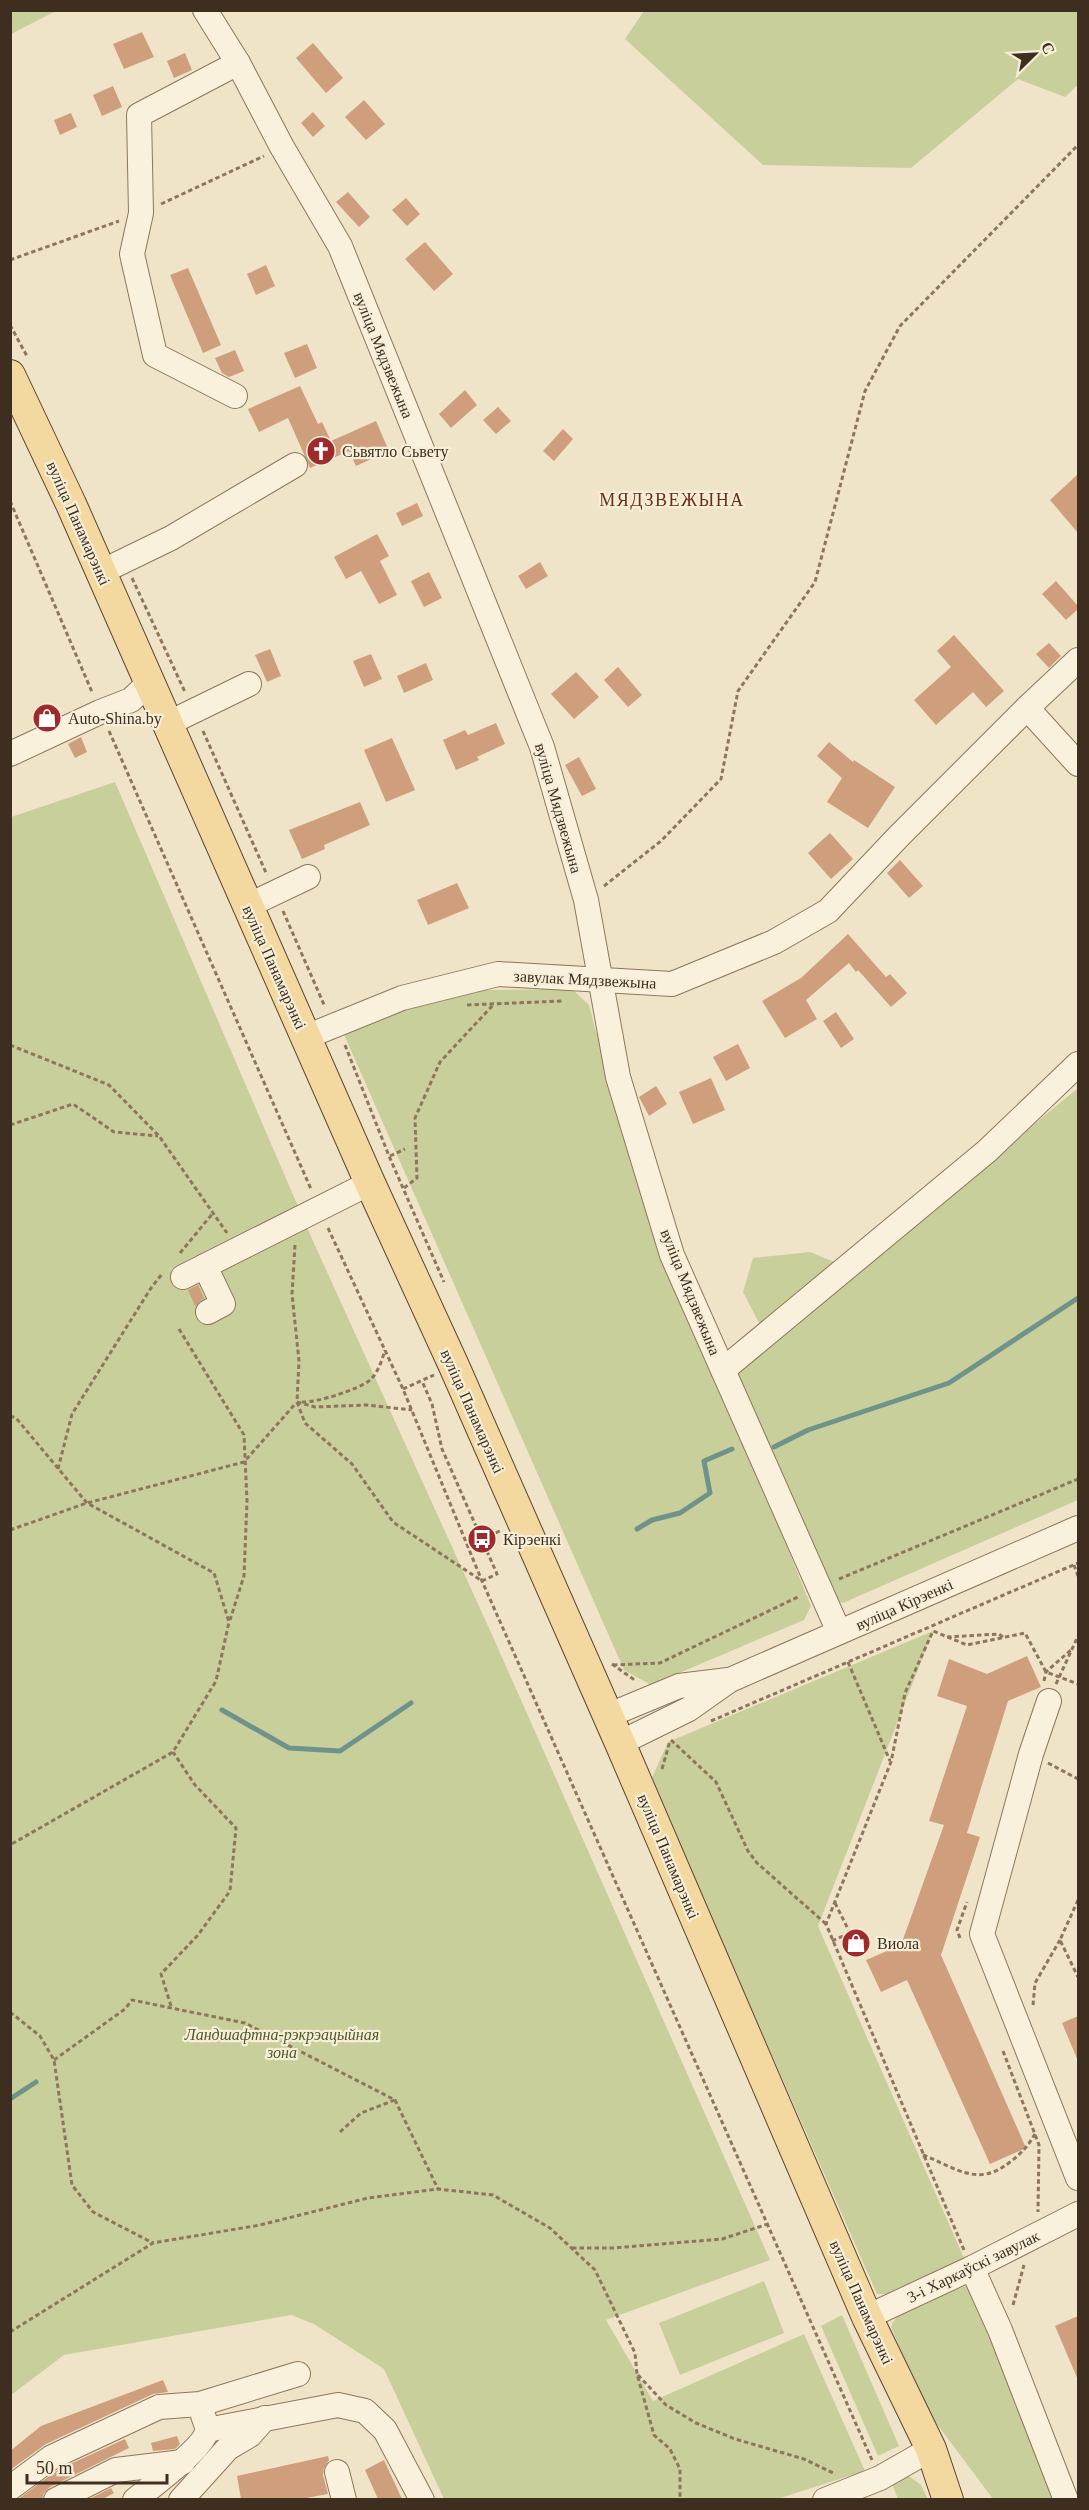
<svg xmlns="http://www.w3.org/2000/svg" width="1089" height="2510" font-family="'Times New Roman',serif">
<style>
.green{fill:#c9cf9b}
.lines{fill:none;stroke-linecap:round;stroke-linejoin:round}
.stream{stroke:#6f938a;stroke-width:5}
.building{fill:#cf9f7d}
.minor-casing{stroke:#8d765c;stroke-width:26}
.major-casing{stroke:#5b4430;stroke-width:32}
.path{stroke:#8d765c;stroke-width:3;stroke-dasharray:4.5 3;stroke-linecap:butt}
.minor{stroke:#faf1dc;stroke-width:24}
.major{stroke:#f3d9a0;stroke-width:30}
.labels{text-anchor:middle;stroke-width:4.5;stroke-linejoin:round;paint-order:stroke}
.street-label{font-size:16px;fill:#3d2e20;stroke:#f7eed8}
.poi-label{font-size:16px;fill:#3d2e20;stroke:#f7eed8;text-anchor:start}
.park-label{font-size:16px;font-style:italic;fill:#4d5a26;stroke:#f7eed8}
.neighbourhood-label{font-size:18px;letter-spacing:1.5px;fill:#6b2e1e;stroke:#f7eed8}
</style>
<rect width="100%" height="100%" fill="#f0e4c8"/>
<g class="green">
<polygon points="11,10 56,10 56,11 11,34"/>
<polygon points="644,11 1078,11 1078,85 1065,97 1018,79 911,168 763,165 625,39"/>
<polygon points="115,782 313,1241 493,1637 770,2260 606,2320 653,2401 804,2334 865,2471 777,2499 444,2499 384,2369 314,2324 291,2315 64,2355 11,2395 11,817"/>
<polygon points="572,989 589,1005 596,1032 607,1046 670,1257 811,1606 804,1620 651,1685 624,1670 342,1030 408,1002 482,990"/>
<polygon points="1078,1088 1078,1500 843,1603 828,1598 732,1373 769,1342 743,1292 753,1258 810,1252 856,1271"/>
<polygon points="933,1631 818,1926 967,2265 898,2294 877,2294 651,1780 668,1742"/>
<polygon points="764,2281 784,2333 680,2375 659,2323"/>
<path d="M966 2286 978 2295 1058 2499H993L925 2408 891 2327C897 2305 945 2294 966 2286Z"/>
<polygon points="842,2315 899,2446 878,2456 821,2326"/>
<polygon points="905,2473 921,2485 928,2499 898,2499 890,2479"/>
</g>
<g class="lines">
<g class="stream">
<polyline points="774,1447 808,1430 949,1383 1078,1298"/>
<polyline points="637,1529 652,1520 680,1513 710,1493 704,1461 732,1449"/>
<polyline points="222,1710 289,1748 340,1751 411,1703"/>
<polyline points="10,2099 36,2082"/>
</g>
</g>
<g class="building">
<polygon points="142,32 154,57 124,69 113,44"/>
<polygon points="313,43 343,78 326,93 296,58"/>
<polygon points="185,53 192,70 174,78 167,61"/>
<polygon points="113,86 122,107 102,116 93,95"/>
<polygon points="364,100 385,124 366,140 345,117"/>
<polygon points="313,112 325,126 313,137 301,123"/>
<polygon points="71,113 77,127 60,135 54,120"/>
<polygon points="348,192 370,217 359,227 336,202"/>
<polygon points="406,198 420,214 407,226 392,210"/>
<polygon points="425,242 453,274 434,291 405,259"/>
<polygon points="266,265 275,286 256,295 247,274"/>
<polygon points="188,268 221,345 203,353 170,275"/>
<polygon points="307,344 317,368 295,378 284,353"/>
<polygon points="235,350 244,371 229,377 222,373 215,358"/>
<polygon points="300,386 318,424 322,422 331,441 376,421 389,451 356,466 349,451 310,468 288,418 259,432 248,409"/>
<polygon points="465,390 477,405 451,428 439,414"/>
<polygon points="498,407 511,421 496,434 483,420"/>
<polygon points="563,429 573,439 554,461 543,451"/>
<polygon points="1078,474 1078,533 1050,500"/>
<polygon points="417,503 423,516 402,526 396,513"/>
<polygon points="377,534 389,556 380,561 397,595 379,604 361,571 346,579 334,557"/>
<polygon points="540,562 548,576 526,589 518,576"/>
<polygon points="429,572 442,598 424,607 411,581"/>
<polygon points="1056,581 1078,606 1078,609 1066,620 1042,594"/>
<polygon points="954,635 1004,691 986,707 973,692 936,725 914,700 951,667 937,651"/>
<polygon points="1049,643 1061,656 1049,668 1036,654"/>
<polygon points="270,649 281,676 267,682 255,655"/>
<polygon points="371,654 382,679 364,687 353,661"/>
<polygon points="426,663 433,680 404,693 397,676"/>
<polygon points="618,667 642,695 628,707 604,680"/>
<polygon points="576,672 599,697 574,719 551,694"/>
<polygon points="496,723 505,744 477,757 479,760 456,770 443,740 465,730 468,735"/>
<polygon points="81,737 87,752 75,758 68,744"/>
<polygon points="392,738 415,790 386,802 364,750"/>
<polygon points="829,742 853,762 854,760 895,787 868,828 827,802 842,778 817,756"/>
<polygon points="579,757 596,789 582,796 565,765"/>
<polygon points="360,802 370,825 324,845 325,849 302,859 289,830"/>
<polygon points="830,833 853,859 831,879 808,853"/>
<polygon points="900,860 923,886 909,898 887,873"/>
<polygon points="457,883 469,908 428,925 417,900"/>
<polygon points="848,934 886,977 890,974 907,993 891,1007 858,970 856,972 849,963 806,1000 817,1019 785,1038 762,1001 801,978"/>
<polygon points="836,1012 854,1039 841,1048 823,1021"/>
<polygon points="738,1044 750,1068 726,1081 713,1057"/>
<polygon points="711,1078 725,1110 693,1124 679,1092"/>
<polygon points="656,1086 667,1104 649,1116 639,1097"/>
<polygon points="198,1285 204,1298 195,1306 188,1290"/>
<polygon points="1027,1656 1041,1687 1008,1701 967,1833 980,1837 941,1955 1026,2148 990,2164 907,1980 881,1992 866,1960 901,1945 944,1825 929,1821 967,1706 937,1696 949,1659 987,1674"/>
<polygon points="1078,2016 1078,2061 1062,2023"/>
<polygon points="1078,2316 1078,2380 1055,2326"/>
<polygon points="163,2380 168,2392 153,2394 46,2444 10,2470 10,2451 41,2426"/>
<polygon points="177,2436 180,2444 175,2449 153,2451 151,2443"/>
<polygon points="125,2439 129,2448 50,2487 44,2493 42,2499 18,2499 59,2469"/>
<polygon points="328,2456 329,2460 324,2468 323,2475 328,2494 301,2499 241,2499 237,2476"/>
<polygon points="384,2460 402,2499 378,2499 365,2470"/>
<polygon points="111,2488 114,2493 103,2499 89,2499"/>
</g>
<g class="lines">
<g class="minor-casing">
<g id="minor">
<polyline points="205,10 238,63 282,147 340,246 542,747 586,900 618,1077 672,1255 839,1632"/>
<polyline points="235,396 155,355 132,254 141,213 139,115 238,63"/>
<polyline points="101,572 171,538 295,465"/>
<polyline points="1027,708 1078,764"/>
<polyline points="167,724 249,684"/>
<polyline points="10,754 100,712 131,700 149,683"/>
<polyline points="247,906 308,877"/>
<polyline points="306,1037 402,998 498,974 672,984 774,942 828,911 899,836 1027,708 1078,660"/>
<polyline points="205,1266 223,1304 208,1312"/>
<polyline points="183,1277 370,1183"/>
<polyline points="723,1370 987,1151 1078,1064"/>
<polyline points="1049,1701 1031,1754 982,1934 1078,2178"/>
<polyline points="607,1716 679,1686 728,1680"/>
<polyline points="620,1743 689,1709 730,1680 1078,1528"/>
<polyline points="972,2268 1000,2330 1066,2500"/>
<polyline points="867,2317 972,2268 1078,2214"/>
<polyline points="207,2430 338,2405 365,2411 385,2430 422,2500"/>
<polyline points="337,2472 344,2500"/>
<polyline points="10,2488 52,2457 159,2407 200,2404 298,2374"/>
<polyline points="56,2500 116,2470 183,2462"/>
<path d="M135 2500C149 2488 207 2446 207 2429 207 2425 204 2419 203 2415"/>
<polyline points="181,2500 228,2448 250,2435 265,2418"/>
<polyline points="825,2500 880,2478 931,2449"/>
</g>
</g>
<g class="major-casing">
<polyline id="major" points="10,375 71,504 370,1183 454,1366 620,1743 867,2317 931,2449 948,2500"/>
</g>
<g class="path">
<polyline points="161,204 264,156"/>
<polyline points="10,260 119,221"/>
<polyline points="10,325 28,358"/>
<polyline points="10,501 92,692"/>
<polyline points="132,578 185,692"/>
<polyline points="109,731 311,1189"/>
<polyline points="203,731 267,875"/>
<polyline points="604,886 661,841 721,779 738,691 815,582 865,391 900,326 1078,145"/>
<polyline points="283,911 325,1007"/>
<polyline points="467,1005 562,1001"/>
<polyline points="10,1045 109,1085 159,1136 227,1233"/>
<polyline points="345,1045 389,1156 444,1282"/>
<polyline points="10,1125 73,1104 114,1132 158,1136"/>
<polyline points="390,1156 405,1149"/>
<polyline points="404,1188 417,1178 415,1118 440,1062 494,1004"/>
<polyline points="328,1228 403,1389 482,1581 872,2460"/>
<polyline points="295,1245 292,1294 299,1361 297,1402 305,1423 352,1464 393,1522 482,1581 497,1574 442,1449 432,1404 422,1381"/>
<polyline points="180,1253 213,1213"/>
<polyline points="179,1329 244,1435 247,1501 244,1576 230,1620"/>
<polyline points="403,1389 434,1375"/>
<polyline points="297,1402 315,1407 367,1405 412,1410"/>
<path d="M302 1402C316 1403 360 1389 370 1380 378 1373 382 1360 385 1350"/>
<polyline points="10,1416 16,1418 87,1503 214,1573 229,1622 216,1681 173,1752 10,1845"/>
<polyline points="58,1469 72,1414 151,1288 162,1274"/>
<polyline points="10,1530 87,1503 244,1462 296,1403"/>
<polyline points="482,1539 502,1530"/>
<polyline points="1074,1565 1078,1576"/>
<polyline points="839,1579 1078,1479"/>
<polyline points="947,1637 999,1634 1004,1638"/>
<polyline points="848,1662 890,1761"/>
<polyline points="612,1664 636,1681"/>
<polyline points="613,1665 660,1663 800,1596"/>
<polyline points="1044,1681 1046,1672 1072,1649"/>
<polyline points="1056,1684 1078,1636"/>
<polyline points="711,1721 1078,1563"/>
<polyline points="671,1740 716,1782 748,1851 757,1863 826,1924"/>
<polyline points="1048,1763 1078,1779"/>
<polyline points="662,1769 670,1741"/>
<polyline points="1078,1900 1060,1940 1078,1977"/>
<polyline points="835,1903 850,1933"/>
<polyline points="960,1938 957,1930 967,1902"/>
<polyline points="832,1941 850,1933 855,1943"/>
<polyline points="1033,2005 1035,1983 1060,1940"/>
<polyline points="171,2006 161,1974 198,1935 230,1891 236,1828 195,1785 173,1752"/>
<polyline points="10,2012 40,2036 54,2060 72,2185 93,2212 153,2243"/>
<polyline points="1003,2051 1039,2145 1038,2212"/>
<polyline points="54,2060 125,2009 132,2000 245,2023 395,2100 438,2189"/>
<polyline points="340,2132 361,2113 395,2100"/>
<path d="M923 2155C956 2168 978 2188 1010 2162 1021 2154 1028 2146 1035 2134"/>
<polyline points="572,2248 613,2248 722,2239 768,2224"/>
<polyline points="964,2250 826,1924 891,1762 905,1693 933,1631 967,1645 1025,1633 1046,1672 1078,1684"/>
<polyline points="1013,2305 1024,2265"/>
<polyline points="10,2332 153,2243 260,2225 368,2198 438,2189 493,2195 550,2228 595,2270 635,2353 637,2374 654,2435 670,2449 680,2469 680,2500"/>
<polyline points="638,2375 666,2405 696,2423 735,2439 804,2459 835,2474"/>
</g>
<use href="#minor" class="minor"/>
<use href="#major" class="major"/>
</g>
<defs>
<g id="church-disc" transform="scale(1.5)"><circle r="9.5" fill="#9e2a2b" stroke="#f7eed8"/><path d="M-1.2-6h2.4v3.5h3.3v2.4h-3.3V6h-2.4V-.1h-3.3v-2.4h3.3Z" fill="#fff"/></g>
<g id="shop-disc" transform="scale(1.5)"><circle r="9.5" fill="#9e2a2b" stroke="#f7eed8"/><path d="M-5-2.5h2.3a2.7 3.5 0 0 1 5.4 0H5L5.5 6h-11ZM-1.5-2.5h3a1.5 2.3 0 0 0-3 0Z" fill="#fff"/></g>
<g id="bus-disc" transform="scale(1.5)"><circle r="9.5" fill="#9e2a2b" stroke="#f7eed8"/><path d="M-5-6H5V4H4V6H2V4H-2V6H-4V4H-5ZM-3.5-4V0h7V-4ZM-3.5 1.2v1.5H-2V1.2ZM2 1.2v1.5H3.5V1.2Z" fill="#fff"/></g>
</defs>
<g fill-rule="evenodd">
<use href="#church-disc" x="321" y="451"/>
<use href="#shop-disc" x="47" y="718"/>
<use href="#bus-disc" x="482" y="1539"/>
<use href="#shop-disc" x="856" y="1943"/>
</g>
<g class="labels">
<g class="street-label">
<text transform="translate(384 355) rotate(68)" y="6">вуліца Мядзвежына</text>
<text transform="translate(79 523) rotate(66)" y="6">вуліца Панамарэнкі</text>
<text transform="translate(559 808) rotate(74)" y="6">вуліца Мядзвежына</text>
<text transform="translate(275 967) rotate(66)" y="6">вуліца Панамарэнкі</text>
<text transform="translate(585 979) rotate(3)" y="6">завулак Мядзвежына</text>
<text transform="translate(691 1292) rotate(68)" y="6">вуліца Мядзвежына</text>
<text transform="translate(473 1411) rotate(66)" y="6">вуліца Панамарэнкі</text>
<text transform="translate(904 1604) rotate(-24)" y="6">вуліца Кірэенкі</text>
<text transform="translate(669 1856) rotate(67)" y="6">вуліца Панамарэнкі</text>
<text transform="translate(973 2266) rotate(-26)" y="6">3-і Харкаўскі завулак</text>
<text transform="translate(862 2302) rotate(66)" y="6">вуліца Панамарэнкі</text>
</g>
<g class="poi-label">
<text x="342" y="457">Сьвятло Сьвету</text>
<text x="68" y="724">Auto-Shina.by</text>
<text x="503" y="1545">Кірэенкі</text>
<text x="877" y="1949">Виола</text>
</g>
<g class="park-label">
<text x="282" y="2040">Ландшафтна-рэкрэацыйная<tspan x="282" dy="18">зона</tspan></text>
</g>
<g class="neighbourhood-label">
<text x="672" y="506">МЯДЗВЕЖЫНА</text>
</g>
</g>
<rect width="1089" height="2510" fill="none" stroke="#3d2e20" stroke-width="24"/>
<g transform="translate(1035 54) rotate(66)" stroke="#f7eed8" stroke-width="4.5" paint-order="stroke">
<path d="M0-4.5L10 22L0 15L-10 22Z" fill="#3d2e20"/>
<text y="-9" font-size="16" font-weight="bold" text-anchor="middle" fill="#3d2e20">С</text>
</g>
<path d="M27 2474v9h140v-9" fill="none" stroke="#3d2e20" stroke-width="3"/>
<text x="36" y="2474" font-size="18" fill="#3d2e20" stroke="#f7eed8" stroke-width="4.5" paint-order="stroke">50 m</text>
</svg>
